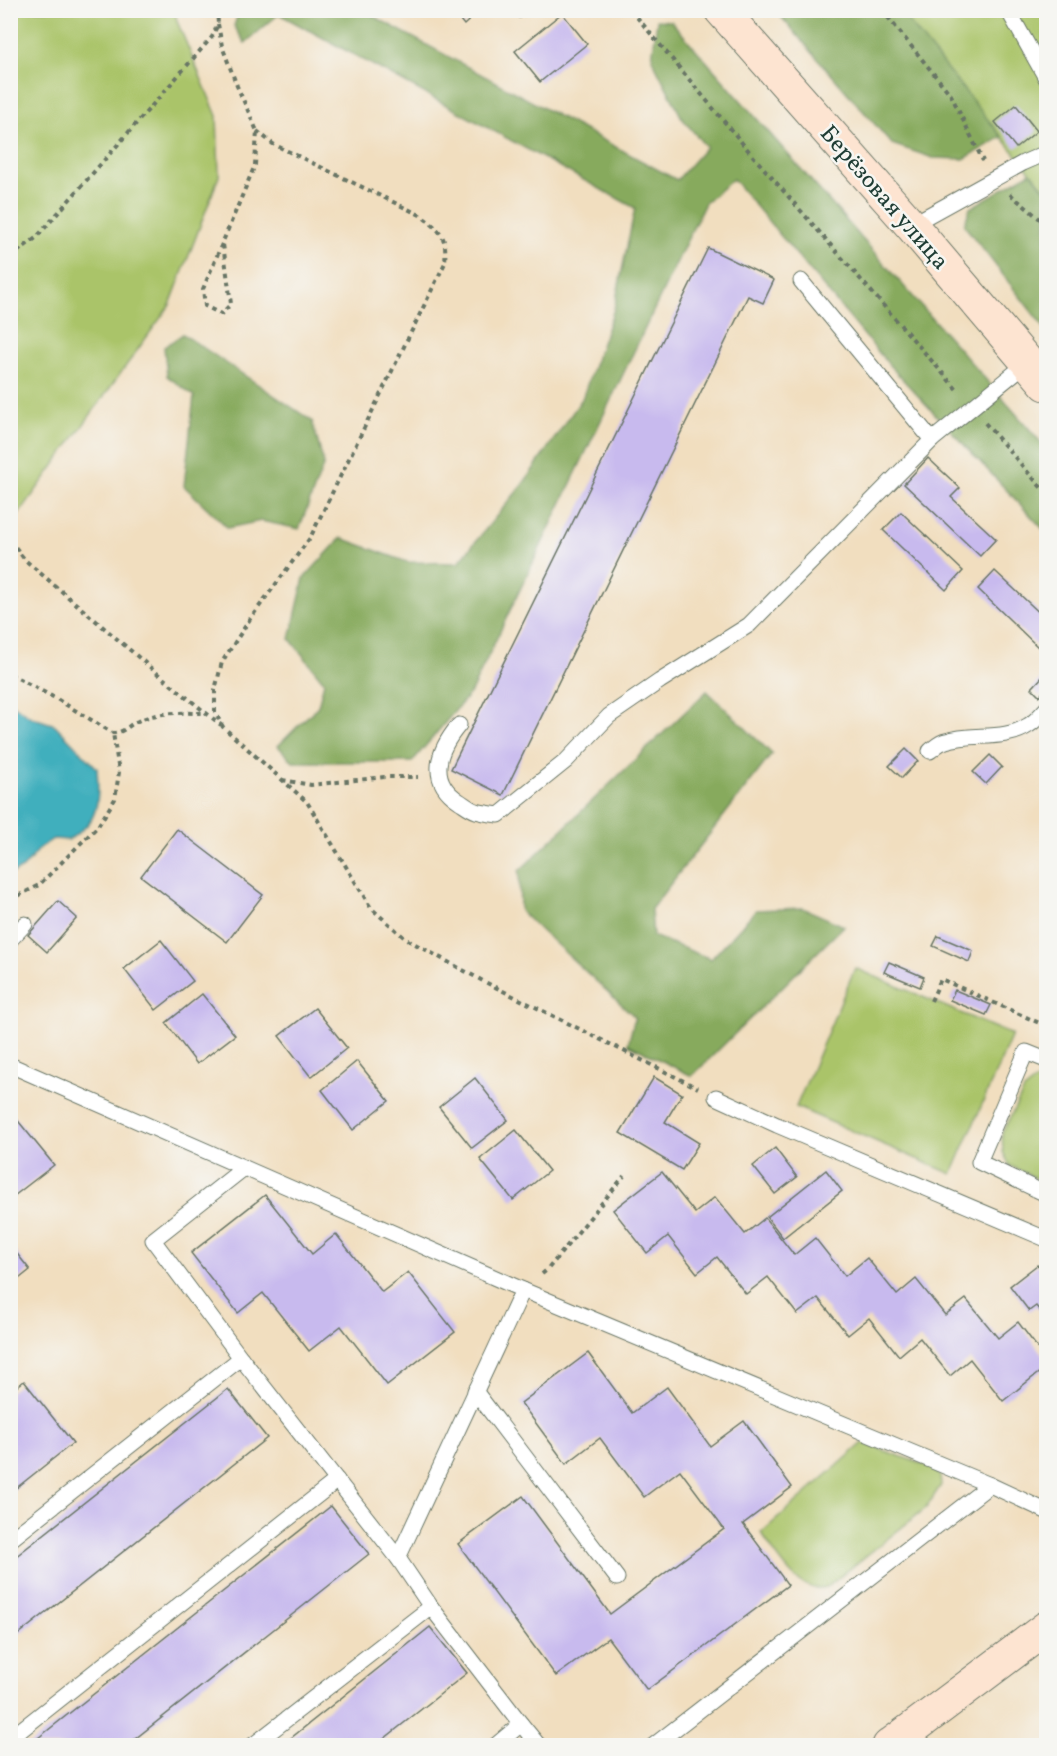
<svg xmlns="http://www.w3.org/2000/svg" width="1057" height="1756" font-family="Vollkorn,serif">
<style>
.green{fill:#aac469;stroke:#64804e;stroke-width:1.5}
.forest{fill:#87aa5d;stroke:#537448;stroke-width:1.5}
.water{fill:#41afbd;stroke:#307678;stroke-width:1.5}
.building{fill:#c8baee}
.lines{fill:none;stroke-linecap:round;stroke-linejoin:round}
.service-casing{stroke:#687565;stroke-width:17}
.secondary-casing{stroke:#687565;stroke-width:35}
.path{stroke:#687565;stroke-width:4;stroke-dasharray:4.5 4.5;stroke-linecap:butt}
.service{stroke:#fff;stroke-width:15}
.secondary{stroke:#fde4d1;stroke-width:33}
.labels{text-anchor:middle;stroke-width:5;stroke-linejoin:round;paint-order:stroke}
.street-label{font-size:24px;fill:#1f3d34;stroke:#f6f6f2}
</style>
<rect width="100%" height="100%" fill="#f6f6f2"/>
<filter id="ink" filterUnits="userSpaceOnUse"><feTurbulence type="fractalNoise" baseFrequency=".0167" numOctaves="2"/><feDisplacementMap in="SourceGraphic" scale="12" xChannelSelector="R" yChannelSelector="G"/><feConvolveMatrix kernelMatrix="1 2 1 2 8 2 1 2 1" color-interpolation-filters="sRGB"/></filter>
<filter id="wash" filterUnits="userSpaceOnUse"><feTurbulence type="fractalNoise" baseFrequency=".008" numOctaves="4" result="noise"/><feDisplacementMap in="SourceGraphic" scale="24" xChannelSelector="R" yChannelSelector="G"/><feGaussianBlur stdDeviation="1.35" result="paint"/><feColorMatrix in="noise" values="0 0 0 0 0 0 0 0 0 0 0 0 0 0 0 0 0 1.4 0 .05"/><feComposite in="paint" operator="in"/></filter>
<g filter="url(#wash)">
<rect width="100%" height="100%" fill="#f1debf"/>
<g class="green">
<polygon points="11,10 175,11 177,21 217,116 219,176 170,305 11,525"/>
<polygon points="899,11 1046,11 1046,191"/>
<polygon points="855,968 1012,1035 952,1174 796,1107"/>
<polygon points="1044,1075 1046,1075 1046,1183 1010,1166 1003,1152 1002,1133 1024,1090"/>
<path d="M863 1443 933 1468 940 1476 941 1485 926 1508 827 1587C798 1597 776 1553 761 1533Z"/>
</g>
<g class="forest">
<polygon points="239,11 364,11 677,180 706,147 682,118 652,59 657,20 671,21 1046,448 1046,532 890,366 733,179 705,203 471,692 412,762 293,762 278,746 318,706 324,682 290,639 304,578 341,538 407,562 458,563 523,484 582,399 614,309 635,208 279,14 245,43 234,26"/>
<polygon points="776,11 900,11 1002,137 964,159 933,158 892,144"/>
<polygon points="1031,172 1046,191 1046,330 964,225 970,208"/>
<polygon points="183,334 312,421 324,464 299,529 261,521 228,528 184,486 194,396 167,376 164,347"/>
<polygon points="707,691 772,754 651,909 653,936 711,959 756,910 803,908 844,926 692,1076 628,1044 635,1017 520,911 519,871"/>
</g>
<path class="water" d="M11 703 31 717 55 725 97 768C98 785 100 805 91 820 86 828 76 834 69 840L53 839 41 847 23 868 11 874Z"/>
<g id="blocks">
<g class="building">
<polygon points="452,10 480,10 464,25"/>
<polygon points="562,13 587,44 540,82 515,51"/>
<polygon points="1016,105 1037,131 1016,148 995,122"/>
<polygon points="708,248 774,280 763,303 748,296 503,795 451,769"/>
<polygon points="928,458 960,488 951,497 996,539 980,556 904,484"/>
<polygon points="901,512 963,571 946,590 883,530"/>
<polygon points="995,571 1046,619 1046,643 1040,649 978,589"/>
<polygon points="1046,673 1046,688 1040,696 1032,688"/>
<polygon points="906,749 918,761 902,778 889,766"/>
<polygon points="990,755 1002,767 986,784 973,772"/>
<polygon points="177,829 263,895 227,942 141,876"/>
<polygon points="58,901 77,918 47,952 28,935"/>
<polygon points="938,936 973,951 969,962 933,946"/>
<polygon points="161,940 193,981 156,1010 124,969"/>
<polygon points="889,962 924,977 920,987 884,972"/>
<polygon points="955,990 991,1005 986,1015 950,1000"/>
<polygon points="202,994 235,1035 197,1064 166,1023"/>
<polygon points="315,1008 347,1048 311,1077 279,1036"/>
<polygon points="357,1061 389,1101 353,1130 322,1090"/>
<polygon points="654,1077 682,1094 665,1122 699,1143 682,1170 620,1133"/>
<polygon points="475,1078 508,1120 472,1148 439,1107"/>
<polygon points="10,1111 54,1165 10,1199"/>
<polygon points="516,1130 549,1171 513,1200 480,1159"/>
<polygon points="775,1148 797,1177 775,1194 753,1166"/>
<polygon points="826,1170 842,1191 783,1238 767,1217"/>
<polygon points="662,1172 695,1213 715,1197 745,1234 765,1218 794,1255 815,1238 845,1276 867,1258 897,1295 916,1279 945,1315 966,1299 998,1338 1018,1322 1046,1359 1046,1367 1003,1401 970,1359 950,1376 920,1338 899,1356 869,1318 848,1335 818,1298 797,1314 768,1277 746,1294 717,1257 697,1273 668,1236 647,1253 613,1210"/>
<polygon points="265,1195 312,1254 336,1234 382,1292 408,1272 455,1332 387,1385 341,1326 309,1351 263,1293 238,1313 191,1253"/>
<polygon points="10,1245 30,1270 10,1286"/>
<polygon points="1037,1265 1046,1269 1046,1318 1036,1306 1029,1311 1010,1286"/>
<polygon points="588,1353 632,1413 667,1387 710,1446 744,1421 792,1487 743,1524 788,1585 647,1690 608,1638 556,1676 458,1544 523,1496 610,1614 724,1529 680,1470 644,1497 600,1438 566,1464 521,1403"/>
<polygon points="24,1381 73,1443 10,1493 10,1392"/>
<polygon points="228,1389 267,1438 10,1641 10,1561"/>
<polygon points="331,1506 369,1554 126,1746 28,1746"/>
<polygon points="430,1627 467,1673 375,1746 281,1746"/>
</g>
</g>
</g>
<g filter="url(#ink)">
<use href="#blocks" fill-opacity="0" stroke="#687565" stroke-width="1.5"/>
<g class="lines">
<g class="service-casing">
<g id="service">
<polyline points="519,10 520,10"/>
<polyline points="1008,10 1046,78"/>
<polyline points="911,225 1023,163 1046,153"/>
<polyline points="801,281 932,440"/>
<path d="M459 725C438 750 427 780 459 801 464 804 470 809 476 811 483 813 491 814 499 815L566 761 609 716 660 681 749 625 932 440 1028 362"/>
<path d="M930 751C935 747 940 742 946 741 973 732 1004 742 1029 725 1036 721 1041 714 1046 709"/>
<polyline points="10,940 25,924"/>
<polyline points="1046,1060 1026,1052 979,1162 1046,1194"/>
<polyline points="10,1065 523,1290 990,1485 1046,1511"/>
<polyline points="716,1097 777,1125 1046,1239"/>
<polyline points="244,1168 153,1240 241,1358 398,1558 431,1607 521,1724 539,1746"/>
<polyline points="475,1391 617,1578"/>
<polyline points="10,1540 241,1358"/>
<polyline points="398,1558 523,1290"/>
<polyline points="12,1737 337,1480"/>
<polyline points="252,1746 431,1607"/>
<polyline points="495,1746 521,1724"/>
<polyline points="653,1746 990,1485"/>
</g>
</g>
<g class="secondary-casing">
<g id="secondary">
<polyline points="721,10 911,225 1046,384"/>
<polyline points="889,1746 1046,1628"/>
</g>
</g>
<g class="path">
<polyline points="631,10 753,156 959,392"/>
<polyline points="882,10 951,95 983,161"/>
<polyline points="218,24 222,46 237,86 257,131 255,165 203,289 205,306 221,314 231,304 223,244"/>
<path d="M257 131 273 144 420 215C441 231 447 235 445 263L310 538 250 619 222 662 215 690V712L223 727 307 802 371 908 406 939 483 981 698 1088"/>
<polyline points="1010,194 1046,224"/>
<polyline points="10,257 36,238 212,37 218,24 217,10"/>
<polyline points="985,423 1046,493"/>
<polyline points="10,540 25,560 158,674 221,725"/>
<path d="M10 674 55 698 113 733C124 733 128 725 138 721 158 711 183 713 205 713"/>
<polyline points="282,780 311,785 384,777 418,777"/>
<polyline points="10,900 39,885 98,826 115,799 119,772 113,733"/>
<polyline points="931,1001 941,979 1046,1026"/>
<polyline points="542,1274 548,1269 624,1176"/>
</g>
<use href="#service" class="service"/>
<use href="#secondary" class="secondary"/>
</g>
</g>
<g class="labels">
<g class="street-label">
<text transform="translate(885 197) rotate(49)" y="8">Берёзовая улица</text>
</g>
</g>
<rect width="1057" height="1756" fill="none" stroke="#f6f6f2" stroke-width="36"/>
</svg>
